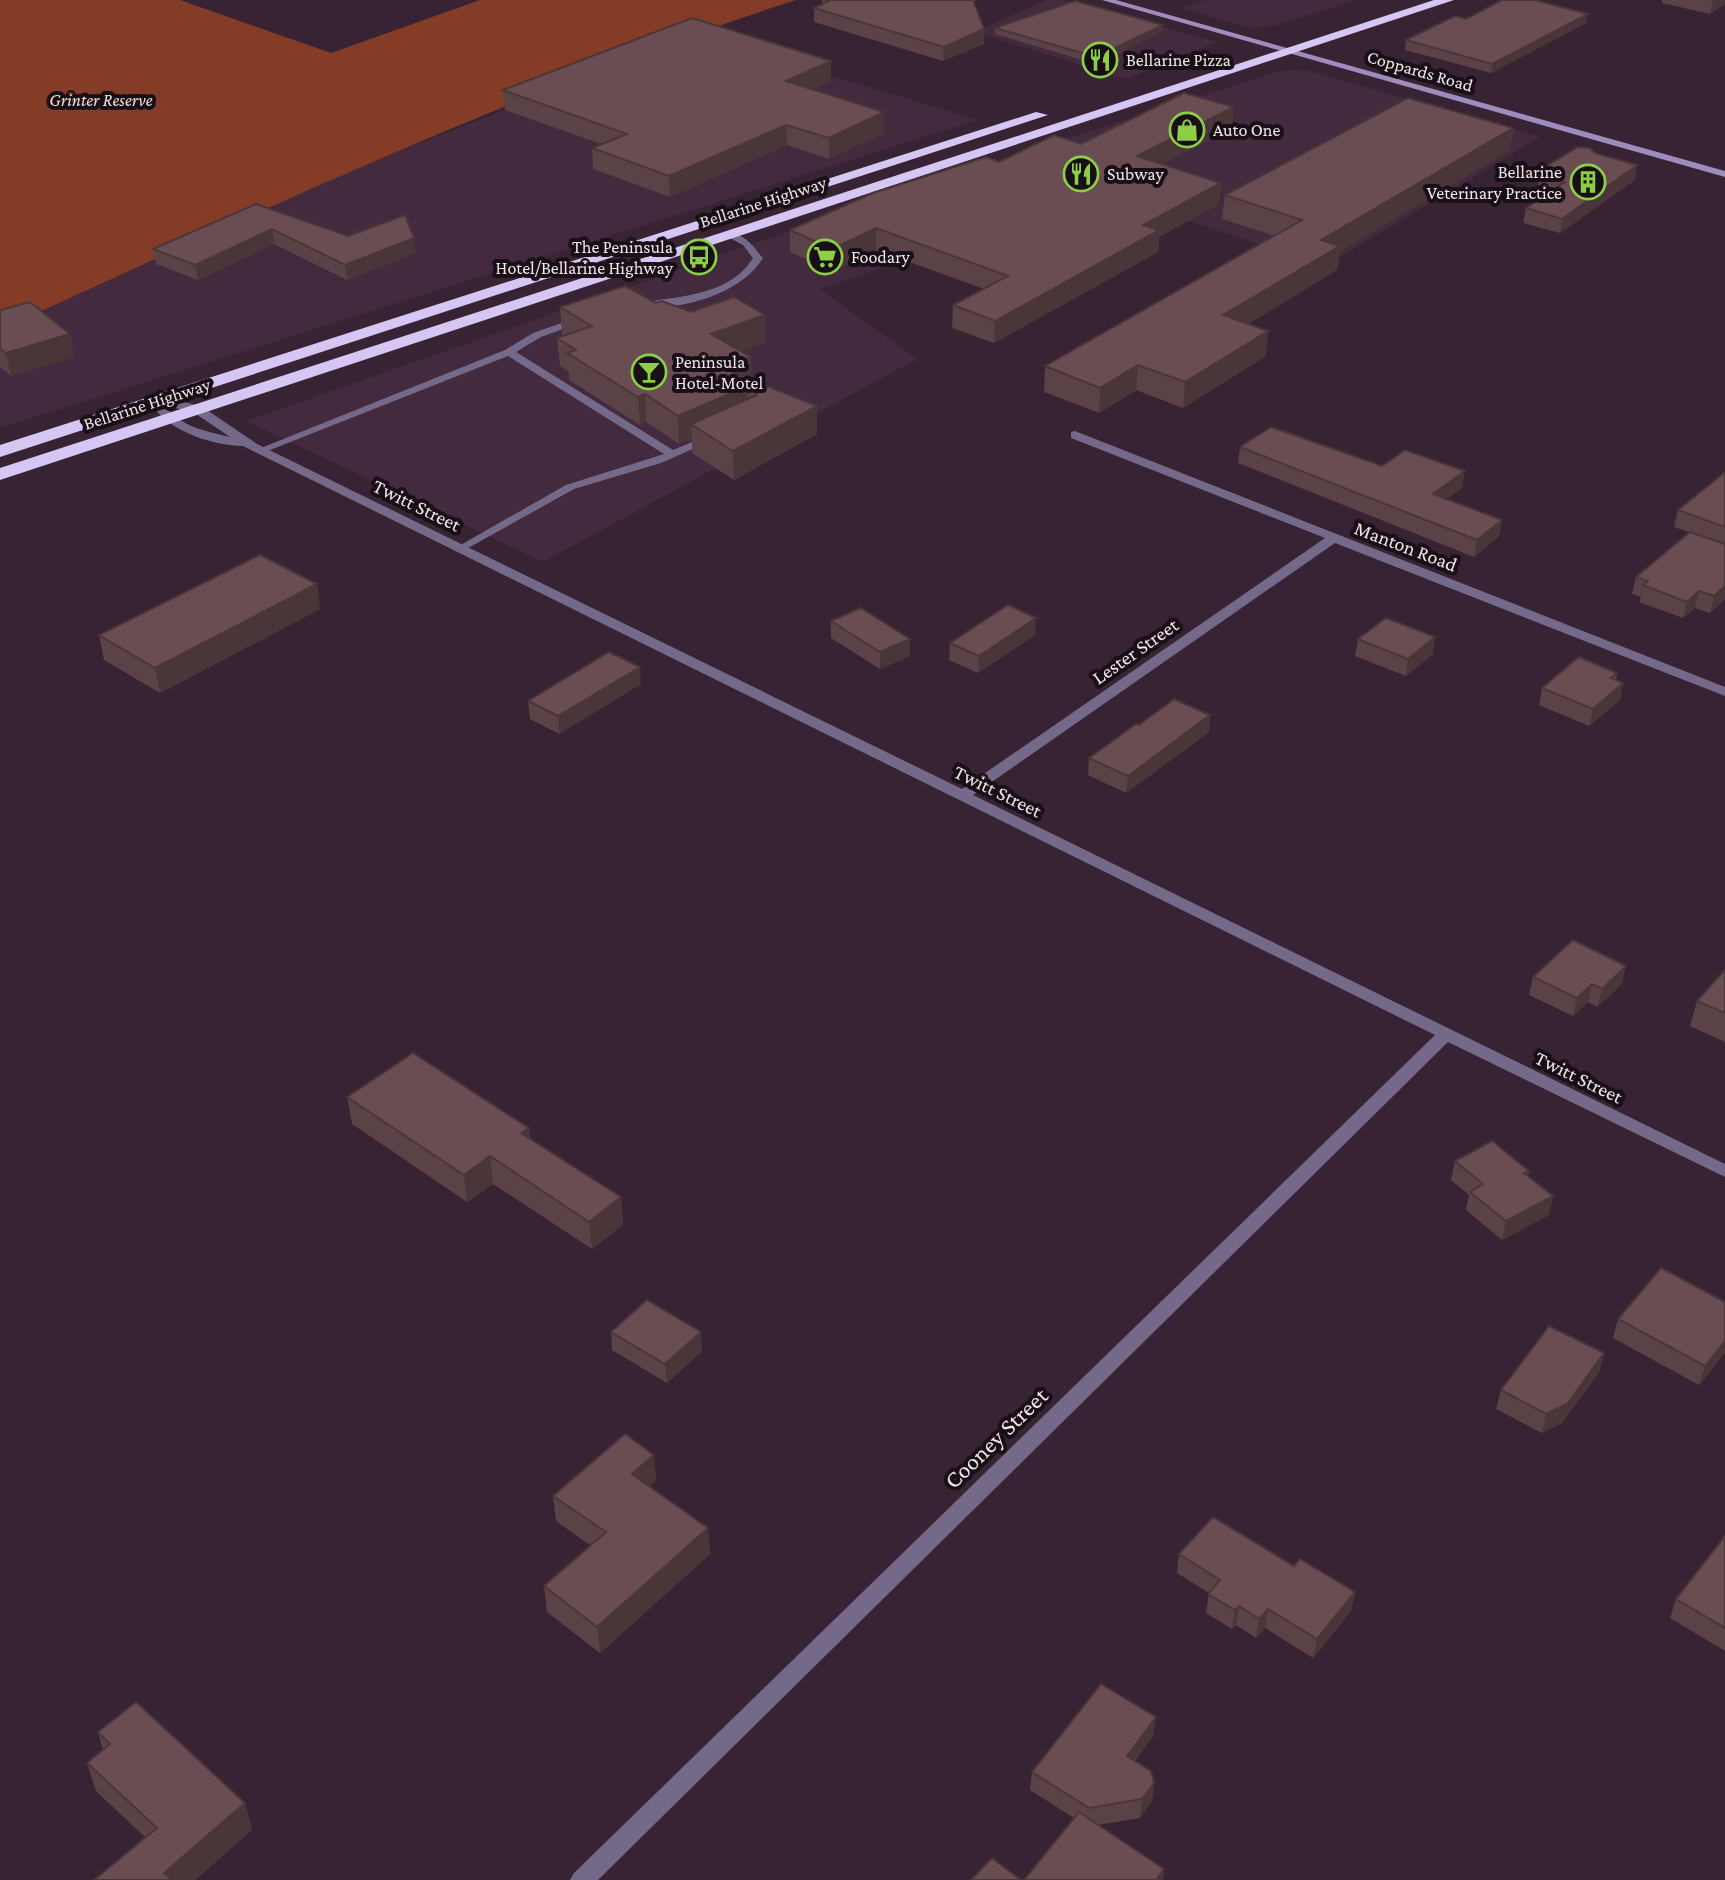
<svg xmlns="http://www.w3.org/2000/svg" width="1725" height="1880" font-family="'Crimson Pro',serif">
<style>
.built{fill:#432a3f}
.green{fill:#843c27}
.lines{fill:none;stroke-linecap:round;stroke-linejoin:round}
.lane{fill:#746988;fill-rule:evenodd}
.street{fill:#746988;fill-rule:evenodd}
.secondary{fill:#9e8cbd;fill-rule:evenodd}
.highway{fill:#d6c6f4;fill-rule:evenodd}
.wall{fill:#5a4247}
.shaded-wall{fill:#4a3639}
.building{fill:#694d52;stroke:#4a3639;stroke-width:2}
.labels{text-anchor:middle;stroke-width:8;stroke-linejoin:round;paint-order:stroke}
.far-poi-label{font-size:18px;fill:#f1e4ee;stroke:#191017;text-anchor:start}
.far-street-label{font-size:18px;fill:#f1e4ee;stroke:#191017}
.far-park-label{font-size:18px;font-style:italic;fill:#f5ddd6;stroke:#191017}
.street-label{font-size:20px;fill:#f1e4ee;stroke:#191017}
.near-street-label{font-size:24px;fill:#f1e4ee;stroke:#191017}
</style>
<rect width="100%" height="100%" fill="#372333"/>
<g class="built">
<polygon points="1046,0 1063,0 1217,42 1126,79 974,32"/>
<polygon points="1206,0 1356,0 1274,26 1250,28 1181,8"/>
<polygon points="695,35 978,120 0,428 0,330 366,164"/>
<polygon points="1305,70 1540,137 1325,266 1002,159 1280,71"/>
<polygon points="881,204 972,238 820,289 917,359 543,562 246,421 754,243"/>
</g>
<path class="green" d="M0 0H180L331 53 480 0H796C522 88 261 211 0 330Z"/>
<g class="lines">
<g class="lane">
<path d="M726 232C742 232 752 244 761 256L763 258C743 292 684 311 646 306V302C683 296 731 294 753 258L743 245 726 236Z"/>
<polygon points="579,317 584,320 582,322 541,337 516,352 673,450 709,435 714,438 713,440 661,463 574,489 461,552 457,551 457,547 566,485 664,454 508,356 265,452 261,453 256,450 505,350 533,333"/>
</g>
<path class="street" d="M157 396 201 406 257 444 962 789 1325 538 1071 438V432L1075 431 1725 687V696L1335 543 973 795 1725 1164V1177L1448 1042 598 1880H570L574 1873 1435 1035 243 446C215 446 172 432 155 409L157 406H165C181 427 206 431 230 437L193 412 153 403V397Z"/>
<polygon class="secondary" points="1102,0 1116,0 1725,171 1725,177"/>
<g class="highway">
<polygon points="1434,0 1454,0 0,480 0,468"/>
<polygon points="1036,112 1048,115 0,457 0,445"/>
</g>
</g>
<g class="wall">
<polygon points="822,0 977,0 973,2 984,44 943,61 814,22 814,8 822,4"/>
<polygon points="1662,0 1725,0 1725,4 1710,14 1662,3"/>
<polygon points="1466,19 1586,23 1491,73 1405,50 1406,40"/>
<polygon points="1163,25 1162,32 1096,64 995,34 995,28"/>
<polygon points="831,81 812,89 884,112 884,133 829,159 787,145 670,197 593,169 592,148 601,144 505,110 503,90"/>
<polygon points="1232,128 1162,164 1221,183 1219,204 1159,237 1158,252 994,343 952,328 953,305 984,289 876,250 832,271 790,252 790,230 999,162 1081,144"/>
<polygon points="1513,128 1510,150 1340,251 1337,270 1248,324 1266,356 1183,408 1136,390 1099,413 1044,392 1045,366 1275,236 1222,219 1225,195"/>
<polygon points="1595,153 1637,165 1635,180 1560,233 1523,223 1526,208 1553,189 1538,185 1540,170"/>
<polygon points="256,204 348,236 416,253 347,280 274,244 198,280 156,264 153,249"/>
<polygon points="656,303 691,312 765,315 766,342 741,351 751,379 817,434 734,480 692,453 692,439 679,444 646,422 640,425 569,380 569,372 560,366 557,338 564,336 562,334 560,307"/>
<polygon points="0,310 70,334 74,357 11,376 0,367"/>
<polygon points="1240,447 1382,466 1462,488 1446,499 1499,536 1474,557 1238,463"/>
<polygon points="1725,474 1725,542 1723,544 1725,599 1710,613 1695,608 1683,618 1639,602 1641,597 1632,594 1636,577 1689,532 1674,527 1678,510"/>
<polygon points="317,584 320,609 160,693 104,660 99,635"/>
<polygon points="831,621 910,656 880,669 831,638"/>
<polygon points="1035,635 978,673 949,660 950,643"/>
<polygon points="1358,639 1433,654 1406,676 1355,656"/>
<polygon points="1617,673 1616,680 1623,683 1620,700 1589,726 1539,705 1542,688"/>
<polygon points="641,684 559,734 530,719 528,701"/>
<polygon points="1210,715 1209,732 1126,793 1088,775 1089,758 1139,725"/>
<polygon points="1725,970 1725,1042 1690,1026 1697,1001"/>
<polygon points="1533,977 1622,984 1597,1007 1588,1002 1573,1016 1529,995"/>
<polygon points="347,1097 530,1139 621,1197 623,1225 592,1249 493,1184 467,1202 352,1124"/>
<polygon points="1455,1161 1529,1171 1528,1176 1553,1196 1549,1215 1502,1240 1466,1210 1469,1195 1451,1180"/>
<polygon points="1725,1302 1725,1353 1699,1385 1613,1338 1618,1319"/>
<polygon points="611,1332 702,1351 667,1383 612,1350"/>
<polygon points="1604,1353 1599,1372 1562,1423 1542,1433 1496,1409 1501,1390"/>
<polygon points="654,1455 656,1480 650,1486 708,1528 710,1554 600,1653 547,1612 544,1586 591,1546 556,1521 553,1496"/>
<polygon points="1725,1536 1725,1651 1670,1618 1676,1599"/>
<polygon points="1179,1554 1294,1566 1355,1592 1351,1611 1313,1658 1265,1628 1256,1638 1236,1625 1232,1629 1206,1613 1209,1593 1177,1573"/>
<polygon points="1156,1717 1153,1736 1135,1761 1154,1783 1152,1801 1140,1818 1098,1825 1164,1869 1163,1880 1024,1880 1074,1818 1030,1790 1032,1772"/>
<polygon points="98,1732 245,1803 252,1830 195,1880 94,1880 145,1837 96,1791 87,1763 103,1750"/>
</g>
<g class="shaded-wall">
<polygon points="1714,0 1725,0 1725,4 1710,14 1713,1"/>
<polygon points="1588,14 1586,23 1491,73 1492,64"/>
<polygon points="1163,25 1162,32 1096,64 1096,57"/>
<polygon points="984,29 984,44 943,61 944,47"/>
<polygon points="831,61 831,81 786,101 786,81"/>
<polygon points="1234,107 1232,128 1136,177 1137,156"/>
<polygon points="884,112 884,133 829,159 829,138"/>
<polygon points="786,125 787,145 670,197 669,176"/>
<polygon points="1513,128 1510,150 1340,251 1337,270 1221,340 1223,315 1321,240"/>
<polygon points="1637,165 1635,180 1560,233 1562,219"/>
<polygon points="1221,183 1219,204 1159,237 1158,252 994,343 995,321 1143,225"/>
<polygon points="876,228 876,250 832,271 832,249"/>
<polygon points="272,229 274,244 198,280 195,265"/>
<polygon points="414,238 416,253 347,280 345,265"/>
<polygon points="765,315 766,342 712,361 711,334"/>
<polygon points="1268,331 1266,356 1183,408 1185,382"/>
<polygon points="70,334 74,357 11,376 6,353"/>
<polygon points="751,357 752,385 747,387 748,414 691,424 692,439 679,444 678,416 722,368"/>
<polygon points="1138,365 1136,390 1099,413 1100,388"/>
<polygon points="645,394 646,422 640,425 638,397"/>
<polygon points="817,406 817,434 734,480 733,451"/>
<polygon points="1465,471 1462,488 1430,510 1433,494"/>
<polygon points="1502,520 1499,536 1474,557 1477,540"/>
<polygon points="317,584 320,609 160,693 155,668"/>
<polygon points="1725,586 1725,599 1710,613 1714,596"/>
<polygon points="1699,591 1695,608 1683,618 1687,602"/>
<polygon points="1036,618 1035,635 978,673 979,656"/>
<polygon points="1435,637 1433,654 1406,676 1408,659"/>
<polygon points="910,639 910,656 880,669 880,652"/>
<polygon points="640,667 641,684 559,734 558,716"/>
<polygon points="1623,683 1620,700 1589,726 1593,709"/>
<polygon points="1210,715 1209,732 1126,793 1128,776"/>
<polygon points="1626,966 1622,984 1597,1007 1602,989"/>
<polygon points="1592,984 1588,1002 1573,1016 1577,998"/>
<polygon points="529,1128 532,1156 521,1133"/>
<polygon points="490,1156 493,1184 467,1202 464,1175"/>
<polygon points="1553,1196 1549,1215 1502,1240 1506,1221"/>
<polygon points="621,1197 623,1225 592,1249 589,1222"/>
<polygon points="701,1332 702,1351 667,1383 665,1364"/>
<polygon points="1725,1341 1725,1353 1699,1385 1705,1366"/>
<polygon points="1604,1353 1599,1372 1562,1423 1542,1433 1546,1414"/>
<polygon points="654,1455 656,1480 635,1499 632,1474"/>
<polygon points="708,1528 710,1554 600,1653 597,1627"/>
<polygon points="1355,1592 1351,1611 1313,1658 1317,1639"/>
<polygon points="1239,1606 1236,1625 1232,1629 1235,1610"/>
<polygon points="1268,1609 1265,1628 1256,1638 1259,1619"/>
<polygon points="1156,1717 1153,1736 1125,1774 1127,1756"/>
<polygon points="1154,1783 1152,1801 1140,1818 1142,1799"/>
<polygon points="245,1803 252,1830 195,1880 166,1880 164,1873"/>
<polygon points="1164,1869 1163,1880 1156,1880"/>
</g>
<g class="building">
<polygon points="825,0 973,0 984,29 944,47 814,8 829,1"/>
<polygon points="1502,0 1535,0 1588,14 1492,64 1406,40 1455,16 1466,19"/>
<polygon points="1075,1 1163,25 1096,57 995,28"/>
<polygon points="692,18 831,61 786,81 884,112 829,138 786,125 669,176 592,148 627,134 503,90"/>
<polygon points="1184,93 1234,107 1137,156 1221,183 1143,225 1159,230 995,321 953,305 1008,276 876,228 832,249 790,230 873,193 986,157 999,162 1054,135 1081,144"/>
<polygon points="1408,98 1513,128 1321,240 1340,246 1223,315 1268,331 1185,382 1138,365 1100,388 1045,366 1302,220 1225,195"/>
<polygon points="1578,147 1590,148 1595,153 1637,165 1562,219 1526,208 1565,182 1555,179 1560,176 1540,170"/>
<polygon points="256,204 348,236 405,215 414,238 345,265 272,229 195,265 153,249"/>
<polygon points="625,286 656,303 662,301 691,312 734,297 765,315 711,334 751,357 722,368 817,406 733,451 691,424 757,395 758,387 747,386 678,416 645,394 638,397 567,353 576,350 557,338 592,326 560,307"/>
<polygon points="30,302 70,334 6,353 0,349 0,310"/>
<polygon points="1271,427 1382,466 1405,450 1465,471 1433,494 1502,520 1477,540 1240,447"/>
<polygon points="1724,473 1725,474 1725,527 1678,510"/>
<polygon points="1690,532 1725,544 1725,586 1714,596 1699,591 1687,602 1643,585 1648,581 1636,577"/>
<polygon points="260,555 317,584 155,668 99,635"/>
<polygon points="1008,605 1036,618 979,656 950,643"/>
<polygon points="861,608 910,639 880,652 831,621"/>
<polygon points="1386,618 1435,637 1408,659 1358,639"/>
<polygon points="609,652 640,667 558,716 528,701"/>
<polygon points="1579,657 1617,673 1611,678 1623,683 1593,709 1542,688"/>
<polygon points="1174,699 1210,715 1128,776 1089,758 1136,724 1139,725"/>
<polygon points="1573,940 1626,966 1602,989 1592,984 1577,998 1533,977"/>
<polygon points="1725,970 1725,1013 1697,1001"/>
<polygon points="413,1053 529,1128 521,1133 621,1197 589,1222 490,1156 464,1175 347,1097"/>
<polygon points="1492,1141 1529,1171 1524,1173 1553,1196 1506,1221 1470,1192 1483,1184 1455,1161"/>
<polygon points="1661,1268 1725,1302 1725,1341 1705,1366 1618,1319"/>
<polygon points="647,1300 701,1332 665,1364 611,1332"/>
<polygon points="1549,1326 1604,1353 1567,1404 1546,1414 1501,1390"/>
<polygon points="625,1434 654,1455 632,1474 708,1528 597,1627 544,1586 606,1532 553,1496"/>
<polygon points="1213,1517 1294,1566 1300,1559 1355,1592 1317,1639 1268,1609 1259,1619 1239,1606 1235,1610 1208,1594 1220,1580 1179,1554"/>
<polygon points="1725,1536 1725,1628 1676,1599"/>
<polygon points="1101,1684 1156,1717 1127,1756 1151,1771 1154,1783 1142,1799 1089,1808 1032,1772"/>
<polygon points="136,1702 245,1803 164,1873 172,1880 94,1880 157,1828 87,1763 110,1744 98,1732"/>
<polygon points="1079,1812 1164,1869 1156,1880 1024,1880"/>
<polygon points="992,1858 1021,1880 971,1880"/>
</g>
<defs>
<g id="restaurant-ring" transform="scale(1.8)"><circle r="9.5" fill="#191017" stroke="#8cce46" stroke-width="1.5"/><path d="M-5-6h1v4h1v-4h1v4h1v-4h1v5L-1.5 .5V6h-2V.5L-5-1ZM5-6V6H3V1.5H1.5Q1.5-4 5-6Z" fill="#8cce46"/></g>
<g id="shop-ring" transform="scale(1.8)"><circle r="9.5" fill="#191017" stroke="#8cce46" stroke-width="1.5"/><path d="M-5-2.5h2.3a2.7 3.5 0 0 1 5.4 0H5L5.5 6h-11ZM-1.5-2.5h3a1.5 2.3 0 0 0-3 0Z" fill="#8cce46"/></g>
<g id="building-ring" transform="scale(1.8)"><circle r="9.5" fill="#191017" stroke="#8cce46" stroke-width="1.5"/><path d="M-4-6H4V6H1V3H-1V6H-4ZM-2.5-4.3h1.7v1.8h-1.7ZM.8-4.3h1.7v1.8H.8ZM-2.5-1h1.7V.8h-1.7ZM.8-1h1.7V.8H.8Z" fill="#8cce46"/></g>
<g id="bus-ring" transform="scale(1.8)"><circle r="9.5" fill="#191017" stroke="#8cce46" stroke-width="1.5"/><path d="M-5-6H5V4H4V6H2V4H-2V6H-4V4H-5ZM-3.5-4V0h7V-4ZM-3.5 1.2v1.5H-2V1.2ZM2 1.2v1.5H3.5V1.2Z" fill="#8cce46"/></g>
<g id="supermarket-ring" transform="scale(1.8)"><circle r="9.5" fill="#191017" stroke="#8cce46" stroke-width="1.5"/><path d="M-6-5.5h2.5l.6 2H6L4.5 2H-2.5L-4.4-4H-6ZM-1.5 3.2a1.3 1.3 0 1 0 .1 0ZM3 3.2a1.3 1.3 0 1 0 .1 0Z" fill="#8cce46"/></g>
<g id="bar-ring" transform="scale(1.8)"><circle r="9.5" fill="#191017" stroke="#8cce46" stroke-width="1.5"/><path d="M-6-5H6L.8 .8V4.5H3.5V6h-7V4.5H-.8V.8Z" fill="#8cce46"/></g>
</defs>
<g fill-rule="evenodd">
<use href="#restaurant-ring" x="1100" y="60"/>
<use href="#shop-ring" x="1187" y="130"/>
<use href="#restaurant-ring" x="1081" y="174"/>
<use href="#building-ring" x="1588" y="182"/>
<use href="#bus-ring" x="699" y="257"/>
<use href="#supermarket-ring" x="825" y="257"/>
<use href="#bar-ring" x="649" y="372"/>
</g>
<g class="labels">
<g class="far-poi-label">
<text x="1126" y="66">Bellarine Pizza</text>
<text x="1213" y="136">Auto One</text>
<text x="1562" y="178" text-anchor="end">Bellarine<tspan x="1562" dy="21">Veterinary Practice</tspan></text>
<text x="1107" y="180">Subway</text>
<text x="673" y="253" text-anchor="end">The Peninsula<tspan x="673" dy="21">Hotel/Bellarine Highway</tspan></text>
<text x="851" y="263">Foodary</text>
<text x="675" y="368">Peninsula<tspan x="675" dy="21">Hotel-Motel</tspan></text>
</g>
<g class="far-street-label">
<text transform="translate(1420 71) rotate(16)" y="6">Coppards Road</text>
<text transform="translate(763 202) rotate(-18)" y="6">Bellarine Highway</text>
<text transform="translate(147 404) rotate(-18)" y="6">Bellarine Highway</text>
</g>
<g class="far-park-label">
<text x="101" y="106">Grinter Reserve</text>
</g>
<g class="street-label">
<text transform="translate(417 505) rotate(26)" y="7">Twitt Street</text>
<text transform="translate(1406 546) rotate(21)" y="7">Manton Road</text>
<text transform="translate(1135 651) rotate(-35)" y="7">Lester Street</text>
<text transform="translate(998 791) rotate(26)" y="7">Twitt Street</text>
<text transform="translate(1579 1077) rotate(26)" y="7">Twitt Street</text>
</g>
<g class="near-street-label">
<text transform="translate(996 1438) rotate(-44)" y="8">Cooney Street</text>
</g>
</g>
</svg>
